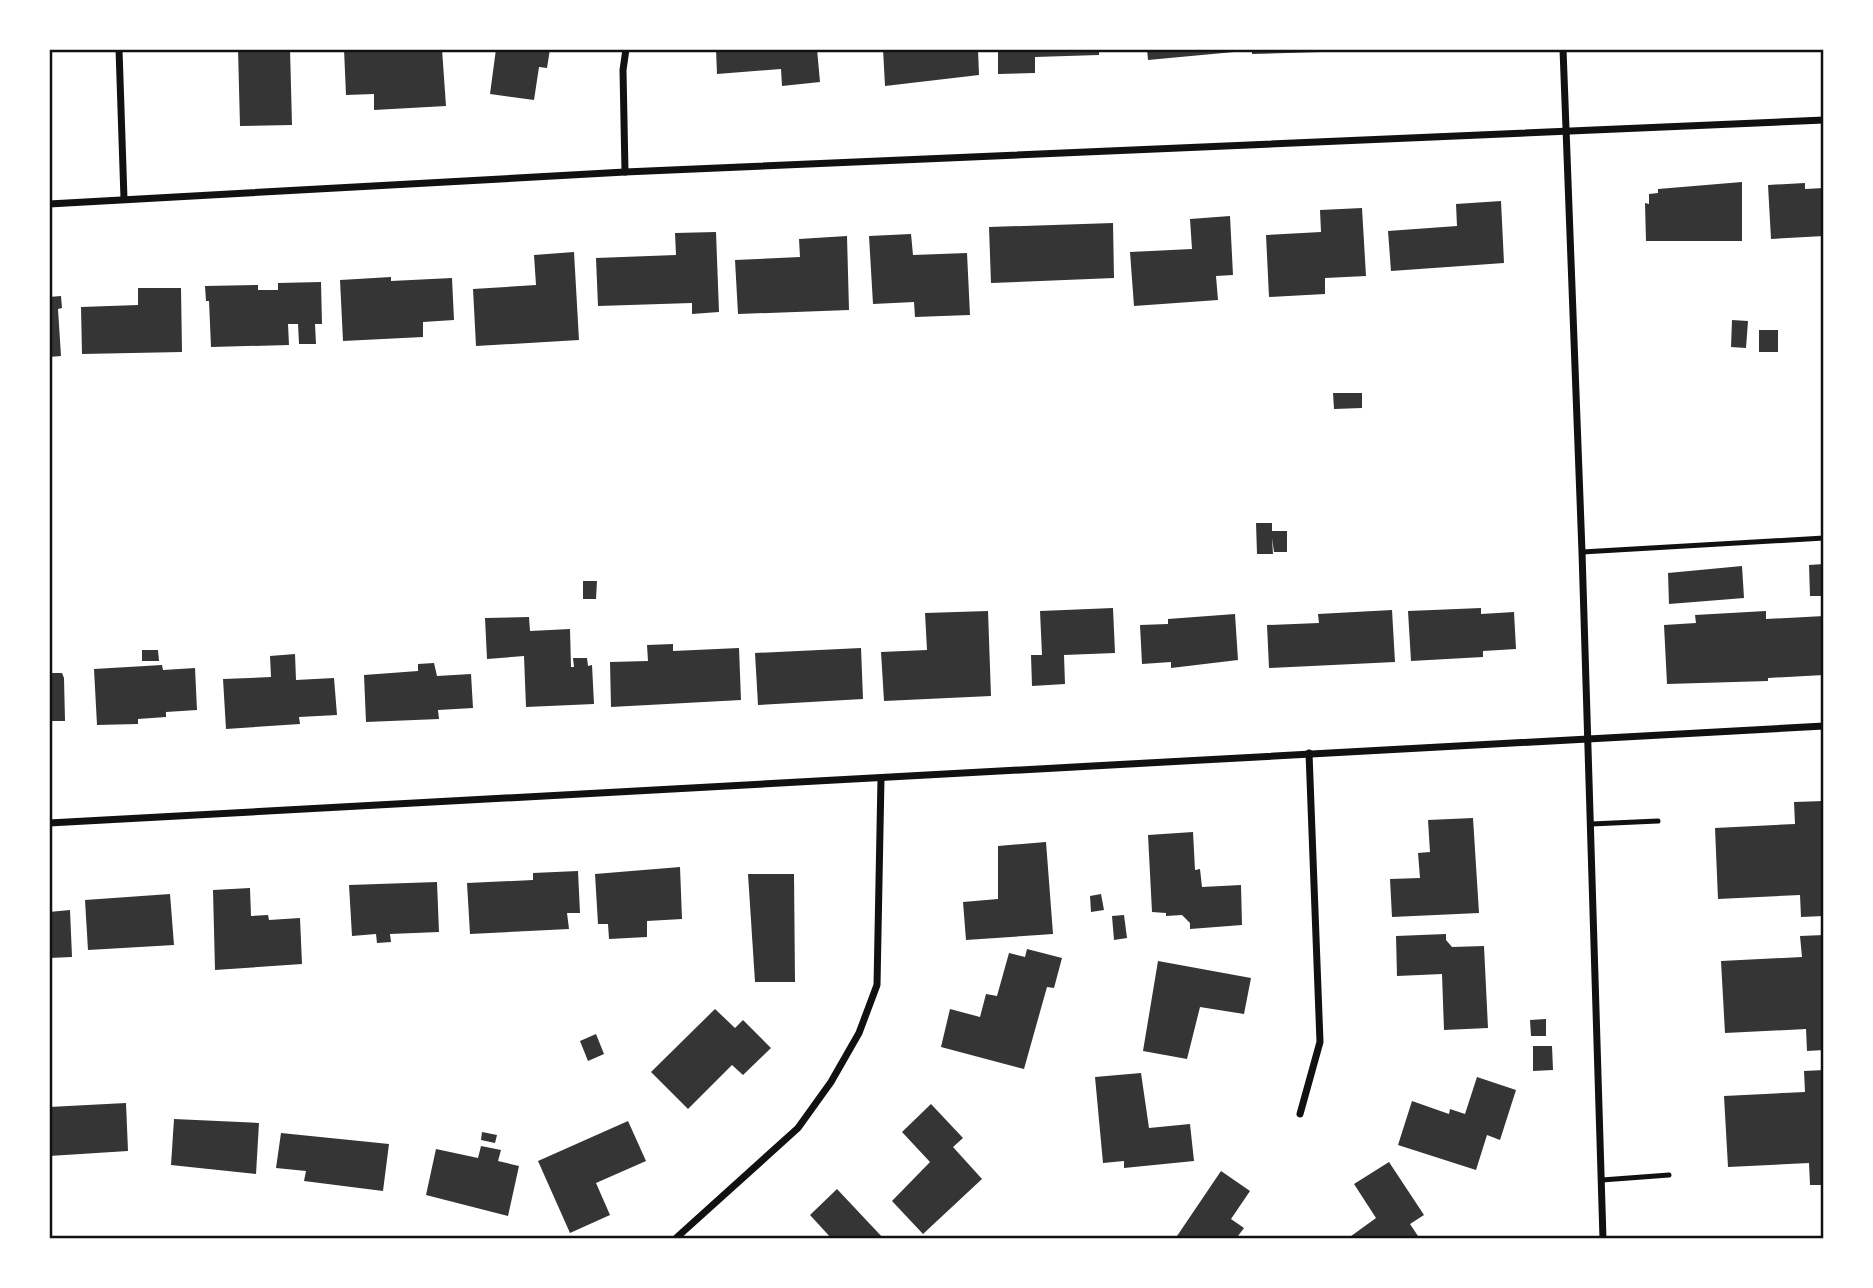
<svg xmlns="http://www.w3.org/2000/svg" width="1873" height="1288" font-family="'Nunito Sans',sans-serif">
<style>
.building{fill:#353535}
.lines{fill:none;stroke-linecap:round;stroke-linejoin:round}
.service{stroke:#111;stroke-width:5}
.minor{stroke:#111;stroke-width:7}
.neatline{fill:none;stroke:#111;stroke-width:2.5}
</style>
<rect width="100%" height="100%" fill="#fff"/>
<g class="building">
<polygon points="238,49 290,49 292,125 240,126"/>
<polygon points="344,49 442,49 446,106 374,110 374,94 346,95"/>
<polygon points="496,49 550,49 547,68 539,67 534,100 490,94"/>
<polygon points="716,49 817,49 820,82 782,86 781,69 717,74"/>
<polygon points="883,49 978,49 979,75 885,86"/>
<polygon points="998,49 1099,49 1099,55 1035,57 1035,73 998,74"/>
<polygon points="1147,49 1233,49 1234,52 1148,60"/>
<polygon points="1252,49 1355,49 1355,51 1252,54"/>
<polygon points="1742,182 1742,241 1646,241 1645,203 1649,204 1649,194 1658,193 1658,189"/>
<polygon points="1805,183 1805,189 1824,188 1824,236 1771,239 1768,185"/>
<polygon points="1501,201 1504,263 1391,271 1388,231 1457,226 1456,204"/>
<polygon points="1362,208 1366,276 1325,278 1325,294 1269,297 1266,235 1321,232 1320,210"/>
<polygon points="1230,216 1233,275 1216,276 1218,300 1134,306 1130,252 1192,249 1190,219"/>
<polygon points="1113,223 1114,278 991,283 989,227"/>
<polygon points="716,232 719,312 692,314 692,303 598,306 596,258 676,255 675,233"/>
<polygon points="911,234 913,255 967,253 970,315 915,317 914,302 873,304 869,236"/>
<polygon points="847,236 849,310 738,314 735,260 800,257 799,239"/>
<polygon points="574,252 579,340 476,346 473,289 536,285 534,255"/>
<polygon points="391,277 391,281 452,278 454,320 423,322 423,337 343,341 340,280"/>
<polygon points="321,282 322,324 315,324 316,344 299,344 298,324 288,324 289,345 211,347 209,301 206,301 205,286 258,285 258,290 278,290 278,283"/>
<polygon points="138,288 181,288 182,352 82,354 81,307 138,305"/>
<polygon points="61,296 62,308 58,309 61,356 49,357 49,297"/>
<polygon points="1732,320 1748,321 1746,348 1731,347"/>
<rect x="1759" y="330" width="19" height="22"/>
<polygon points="1333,393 1362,393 1362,408 1334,409"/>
<polygon points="1256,523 1272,523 1272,531 1287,531 1287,552 1274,552 1272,538 1273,554 1257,554"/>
<polygon points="1824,564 1824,596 1810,596 1809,565"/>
<polygon points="1742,566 1744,598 1669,604 1668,573"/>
<polygon points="583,581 597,581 596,599 583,599"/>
<polygon points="1113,608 1115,653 1064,655 1065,684 1032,686 1031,655 1042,655 1040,611"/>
<polygon points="1481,608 1481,614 1514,612 1516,649 1483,651 1483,657 1411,661 1408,611"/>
<polygon points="1392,610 1395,662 1269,668 1267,625 1319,623 1318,614"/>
<polygon points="988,611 991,696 884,701 881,652 927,650 925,613"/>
<polygon points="1766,611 1766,619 1824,616 1824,675 1768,678 1768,681 1667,684 1664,625 1696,623 1695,615"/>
<polygon points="1235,614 1238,660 1171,668 1171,662 1142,664 1140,625 1168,624 1168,619"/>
<polygon points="529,617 530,631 570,629 571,667 574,667 573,658 587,658 588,666 592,665 594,704 526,707 524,656 487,659 485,618"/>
<polygon points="673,644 673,651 739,648 741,700 611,707 610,662 648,661 647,645"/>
<polygon points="861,648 863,699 758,705 755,653"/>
<polygon points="142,650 158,650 159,661 142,661"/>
<polygon points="295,654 296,680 334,678 337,715 299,717 300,724 226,729 223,679 271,677 270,656"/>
<polygon points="434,663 437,676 471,674 473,708 438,710 439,719 366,722 364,675 418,671 418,664"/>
<polygon points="162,665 163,670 195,668 197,710 166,712 166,717 138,719 138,724 97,725 94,669"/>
<polygon points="49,673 62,673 64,678 65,721 49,721"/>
<polygon points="1824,801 1824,916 1801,917 1800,895 1718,899 1715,828 1795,824 1794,802"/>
<polygon points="1473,818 1479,913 1392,917 1390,879 1420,878 1418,853 1430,852 1428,820"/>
<polygon points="1193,832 1195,870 1200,869 1202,887 1241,885 1242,925 1190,929 1190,923 1182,915 1166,916 1166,913 1152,912 1148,835"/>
<polygon points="1046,842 1053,934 966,940 963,902 998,899 998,846"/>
<polygon points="680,867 682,919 647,921 647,937 609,939 608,924 598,924 595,874"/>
<polygon points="578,871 580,913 567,913 569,929 470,934 467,883 533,880 533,873"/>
<polygon points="748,874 794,874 795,982 755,982"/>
<polygon points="437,882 439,932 390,934 391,942 377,943 376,934 352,936 349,885"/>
<polygon points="250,888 251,916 268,915 269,920 300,918 302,964 215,970 213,890"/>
<polygon points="170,894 174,945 88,950 85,900"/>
<polygon points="1101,894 1104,910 1091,912 1090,896"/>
<polygon points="70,910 72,957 49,958 49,912"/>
<polygon points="1124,915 1127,938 1114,940 1112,916"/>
<polygon points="1446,934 1446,940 1452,947 1484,946 1488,1028 1444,1030 1442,974 1397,976 1396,936"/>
<polygon points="1824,935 1824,1050 1807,1051 1806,1029 1725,1033 1721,961 1802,957 1800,936"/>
<polygon points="1027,949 1062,958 1054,988 1047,987 1024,1069 941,1047 950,1009 980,1017 986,994 997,996 1009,953 1025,957"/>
<polygon points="1158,961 1251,978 1244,1014 1200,1007 1187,1059 1143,1051"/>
<polygon points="715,1009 735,1028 743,1020 771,1048 743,1075 732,1065 688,1109 651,1072"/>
<polygon points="1546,1019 1546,1036 1531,1036 1530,1020"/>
<polygon points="596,1034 604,1054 588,1061 580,1041"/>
<polygon points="1533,1046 1552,1046 1553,1070 1533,1071"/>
<polygon points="1824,1070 1824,1185 1810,1185 1809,1163 1728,1167 1724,1096 1805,1092 1804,1071"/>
<polygon points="1141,1073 1149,1128 1190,1124 1194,1161 1124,1168 1124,1161 1103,1163 1095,1077"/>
<polygon points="1477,1077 1516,1090 1500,1140 1487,1135 1476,1170 1398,1145 1412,1101 1449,1114 1450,1109 1465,1114"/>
<polygon points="126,1103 128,1151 49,1156 49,1107"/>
<polygon points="931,1104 963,1138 953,1147 982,1179 923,1234 892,1201 930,1162 902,1132"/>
<polygon points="174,1119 259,1123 256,1174 171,1165"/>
<polygon points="628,1121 646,1161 596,1183 610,1215 570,1233 538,1161"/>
<polygon points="482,1132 497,1135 495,1143 481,1140"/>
<polygon points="281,1133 389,1144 383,1191 304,1181 306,1171 276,1168"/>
<polygon points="481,1146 501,1150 498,1161 519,1166 508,1216 426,1195 436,1149 478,1158"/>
<polygon points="1389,1162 1424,1215 1410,1224 1420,1239 1347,1239 1376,1218 1354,1184"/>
<polygon points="1221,1171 1250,1191 1231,1219 1244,1228 1238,1236 1243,1239 1175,1239"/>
<polygon points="837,1189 884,1239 832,1239 810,1215"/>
</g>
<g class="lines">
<g class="service">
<polyline points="1582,552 1824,538"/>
<polyline points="1591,824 1658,821"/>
<polyline points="1602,1180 1669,1175"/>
</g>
<g class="minor">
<polyline points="119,49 124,199"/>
<polyline points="1563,49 1582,552 1603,1239"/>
<polyline points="625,172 623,70 626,49"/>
<polyline points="49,204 625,172 1824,120"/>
<polyline points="49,823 1824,726"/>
<polyline points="1300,1114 1320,1042 1309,753"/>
<polyline points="675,1239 798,1128 831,1082 859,1033 877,985 881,778"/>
</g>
</g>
<rect width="1873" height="1288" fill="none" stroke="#ffffff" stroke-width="102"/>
<rect x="51" y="51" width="1771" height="1186" class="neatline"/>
</svg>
